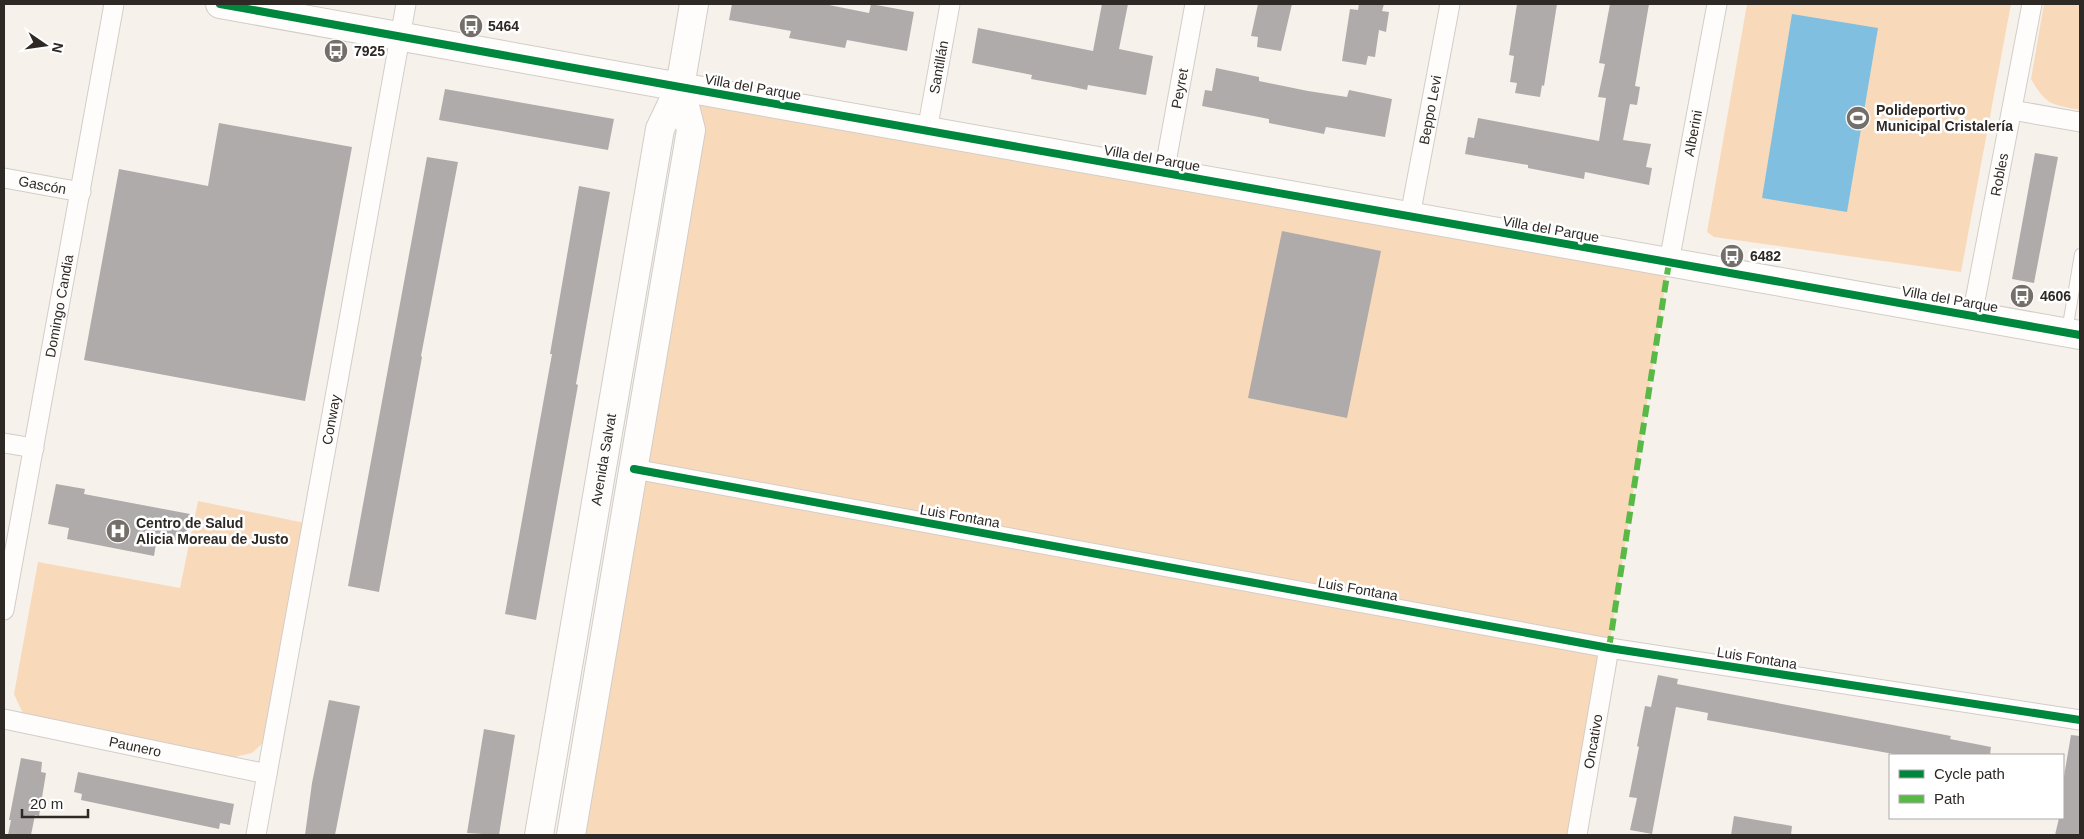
<svg xmlns="http://www.w3.org/2000/svg" width="2084" height="839" font-family="Arial,sans-serif">
<style>
.green{fill:#f8dabb}
.water{fill:#81bfe0}
.building{fill:#b0abab}
.lines{fill:none;stroke-linecap:round;stroke-linejoin:round}
.lane-casing{stroke:#d2cdc8;stroke-width:12}
.street-casing{stroke:#d2cdc8;stroke-width:21}
.secondary-casing{stroke:#d2cdc8;stroke-width:30}
.lane{stroke:#fefdfc;stroke-width:10}
.street{stroke:#fefdfc;stroke-width:19}
.secondary{stroke:#fefdfc;stroke-width:28}
.quiet{stroke:#58b947;stroke-width:6;stroke-dasharray:12 6;stroke-linecap:butt}
.cycleway-casing{stroke:#fff;stroke-width:11}
.cycleway{stroke:#00873e;stroke-width:8}
.labels{text-anchor:middle;stroke-width:5;stroke-linejoin:round;paint-order:stroke}
.poi-label{font-size:14px;font-weight:bold;fill:#2e2925;stroke:#fff;text-anchor:start}
.street-label{font-size:14px;fill:#2e2925;stroke:#fff}
</style>
<rect width="100%" height="100%" fill="#f7f1eb"/>
<g class="green">
<polygon points="1747,4 2011,4 1961,272 1714,237 1707,232"/>
<path d="M2044 4H2080V110C2051 104 2047 106 2031 79Z"/>
<polygon points="680,87 1669,262 1609,648 1577,835 571,835 691,131"/>
<polygon points="198,501 305,523 264,742 252,753 235,757 24,716 14,694 38,562 180,588"/>
</g>
<polygon class="water" points="1792,14 1878,28 1847,212 1762,198"/>
<g class="building">
<polygon points="732,4 824,4 869,13 871,4 914,12 907,51 847,40 845,48 789,38 791,31 729,20"/>
<polygon points="1102,4 1128,4 1119,49 1153,56 1146,95 1088,85 1087,90 1069,86 1031,79 1032,75 972,63 978,28 1093,51"/>
<polygon points="1258,4 1292,4 1281,51 1257,47 1258,37 1251,36"/>
<polygon points="1359,4 1384,4 1382,11 1389,12 1386,32 1379,30 1375,57 1368,56 1366,65 1342,61 1350,9 1358,10"/>
<polygon points="1517,4 1557,4 1544,86 1542,85 1540,97 1515,93 1517,83 1510,82 1514,56 1509,55"/>
<polygon points="1610,4 1649,4 1635,86 1640,87 1637,105 1630,104 1623,140 1651,144 1646,167 1652,168 1649,185 1585,172 1584,179 1528,168 1528,165 1465,154 1468,137 1474,138 1478,118 1599,141 1606,98 1598,97 1605,64 1599,63"/>
<polygon points="1216,68 1259,77 1259,81 1308,91 1347,97 1349,90 1392,99 1385,137 1326,127 1324,134 1269,123 1269,119 1202,106 1205,90 1212,91"/>
<polygon points="445,89 614,119 608,150 439,120"/>
<polygon points="219,123 352,147 305,401 84,360 119,169 208,186"/>
<polygon points="2035,153 2058,157 2034,283 2012,279"/>
<polygon points="427,157 458,162 421,356 422,357 379,592 348,586"/>
<polygon points="579,186 610,192 576,384 578,385 536,620 505,614 552,354 550,354"/>
<polygon points="1282,231 1381,251 1347,418 1248,398"/>
<polygon points="56,484 85,489 84,494 190,514 184,542 157,537 154,556 67,539 69,528 48,524"/>
<polygon points="1658,675 1678,679 1677,684 1951,736 1950,739 1991,747 1990,755 1899,755 1707,720 1708,713 1676,707 1652,834 1630,830 1637,798 1629,797 1639,747 1637,746 1645,706 1651,707"/>
<polygon points="329,700 360,706 335,835 305,835 312,783"/>
<polygon points="484,729 515,735 499,835 467,833"/>
<polygon points="2071,735 2080,736 2080,835 2055,835 2059,818 2063,818 2063,782"/>
<polygon points="21,758 42,762 41,772 46,773 39,816 35,815 31,835 8,835 11,820 9,820"/>
<polygon points="78,772 234,804 230,825 220,823 219,829 81,800 82,794 74,792"/>
<polygon points="1734,816 1792,826 1791,835 1731,835"/>
</g>
<g class="lines">
<g class="lane-casing">
<polyline id="lane" points="2067,331 2080,254"/>
</g>
<g class="street-casing">
<g id="street">
<polyline points="2012,110 2080,122"/>
<path id="s1" d="M927 131 950 4"/>
<path id="s2" d="M1164 173 1195 4"/>
<path id="s3" d="M4 178 81 192"/>
<path id="s4" d="M1410 216 1450 4"/>
<path id="s5" d="M1669 262 1717 4"/>
<path id="s6" d="M1972 316 2032 4"/>
<polyline points="4,443 34,448"/>
<polyline points="634,469 1609,648 2080,720"/>
<path id="s7" d="M4 610 114 4"/>
<path id="s8" d="M4 719 267 774"/>
<path id="s9" d="M256 835 406 4"/>
<path id="s10" d="M1577 835 1609 648"/>
</g>
</g>
<g class="secondary-casing">
<g id="secondary">
<polyline points="220,4 680,87 2080,335"/>
<path id="s11" d="M539 835 660 129 680 87 694 4"/>
<polyline points="571,835 691,130 680,87"/>
</g>
</g>
<use href="#lane" class="lane"/>
<use href="#street" class="street"/>
<use href="#secondary" class="secondary"/>
<polyline class="quiet" points="1609,648 1669,262"/>
<g class="cycleway-casing">
<g id="cycleway">
<polyline points="220,4 680,87 2080,335"/>
<polyline points="634,469 1609,648 2080,720"/>
</g>
</g>
<use href="#cycleway" class="cycleway"/>
</g>
<defs>
<g id="bus-disc" transform="scale(1.25)"><circle r="9.5" fill="#746f6a" stroke="#fff"/><path d="M-5-6H5V4H4V6H2V4H-2V6H-4V4H-5ZM-3.5-4V0h7V-4ZM-3.5 1.2v1.5H-2V1.2ZM2 1.2v1.5H3.5V1.2Z" fill="#fff"/></g>
<g id="stadium-disc" transform="scale(1.25)"><circle r="9.5" fill="#746f6a" stroke="#fff"/><path d="M0-5a6.5 5 0 1 0 0 10a6.5 5 0 1 0 0-10ZM-3.5-1.8h7v3.6h-7Z" fill="#fff"/></g>
<g id="hospital-disc" transform="scale(1.25)"><circle r="9.5" fill="#746f6a" stroke="#fff"/><path d="M-5-5h3v3.5h4V-5h3V5h-3V1.5h-4V5h-3Z" fill="#fff"/></g>
</defs>
<g fill-rule="evenodd">
<use href="#bus-disc" x="471" y="26"/>
<use href="#bus-disc" x="336" y="51"/>
<use href="#stadium-disc" x="1858" y="118"/>
<use href="#bus-disc" x="1732" y="256"/>
<use href="#bus-disc" x="2022" y="296"/>
<use href="#hospital-disc" x="118" y="531"/>
</g>
<g class="labels">
<g class="poi-label">
<text x="488" y="31">5464</text>
<text x="354" y="56">7925</text>
<text x="1876" y="115">Polideportivo<tspan x="1876" dy="16">Municipal Cristalería</tspan></text>
<text x="1750" y="261">6482</text>
<text x="2040" y="301">4606</text>
<text x="136" y="528">Centro de Salud<tspan x="136" dy="16">Alicia Moreau de Justo</tspan></text>
</g>
<g class="street-label">
<text dy="5" stroke="none"><textPath href="#s1" startOffset="65">Santillán</textPath></text>
<text transform="translate(753 87) rotate(10)" y="5">Villa del Parque</text>
<text dy="5" stroke="none"><textPath href="#s2" startOffset="86">Peyret</textPath></text>
<text dy="5" stroke="none"><textPath href="#s4" startOffset="108">Beppo Levi</textPath></text>
<text dy="5" stroke="none"><textPath href="#s5" startOffset="131">Alberini</textPath></text>
<text transform="translate(1152 158) rotate(10)" y="5">Villa del Parque</text>
<text dy="5" stroke="none"><textPath href="#s6" startOffset="144">Robles</textPath></text>
<text dy="5" stroke="none"><textPath href="#s3" startOffset="39">Gascón</textPath></text>
<text transform="translate(1551 229) rotate(10)" y="5">Villa del Parque</text>
<text transform="translate(1950 299) rotate(10)" y="5">Villa del Parque</text>
<text dy="5" stroke="none"><textPath href="#s7" startOffset="309">Domingo Candia</textPath></text>
<text dy="5" stroke="none"><textPath href="#s9" startOffset="422">Conway</textPath></text>
<text dy="5" stroke="none"><textPath href="#s11" startOffset="381">Avenida Salvat</textPath></text>
<text transform="translate(960 516) rotate(10)" y="5">Luis Fontana</text>
<text transform="translate(1358 589) rotate(10)" y="5">Luis Fontana</text>
<text transform="translate(1757 658) rotate(9)" y="5">Luis Fontana</text>
<text dy="5" stroke="none"><textPath href="#s10" startOffset="95">Oncativo</textPath></text>
<text dy="5" stroke="none"><textPath href="#s8" startOffset="134">Paunero</textPath></text>
</g>
</g>
<rect width="2084" height="839" fill="none" stroke="#2e2925" stroke-width="10"/>
<rect x="1889" y="754" width="175" height="65" fill="#ffffff" stroke="#aba9a8"/>
<rect x="1899" y="770" width="25" height="8" fill="#00873e" stroke="#aba9a8"/>
<text x="1934" y="779" font-size="15" fill="#2e2925">Cycle path</text>
<rect x="1899" y="795" width="25" height="8" fill="#58b947" stroke="#aba9a8"/>
<text x="1934" y="804" font-size="15" fill="#2e2925">Path</text>
<g transform="translate(45 45) rotate(103)" stroke="#ffffff" stroke-width="4" paint-order="stroke">
<path d="M0-4L9 19L0 12L-9 19Z" fill="#2e2925"/>
<text y="-8" font-size="14" font-weight="bold" text-anchor="middle" fill="#2e2925">N</text>
</g>
<path d="M22 809v8h66v-8" fill="none" stroke="#2e2925" stroke-width="2.5"/>
<text x="30" y="809" font-size="15" fill="#2e2925" stroke="#ffffff" stroke-width="4" paint-order="stroke">20 m</text>
</svg>
